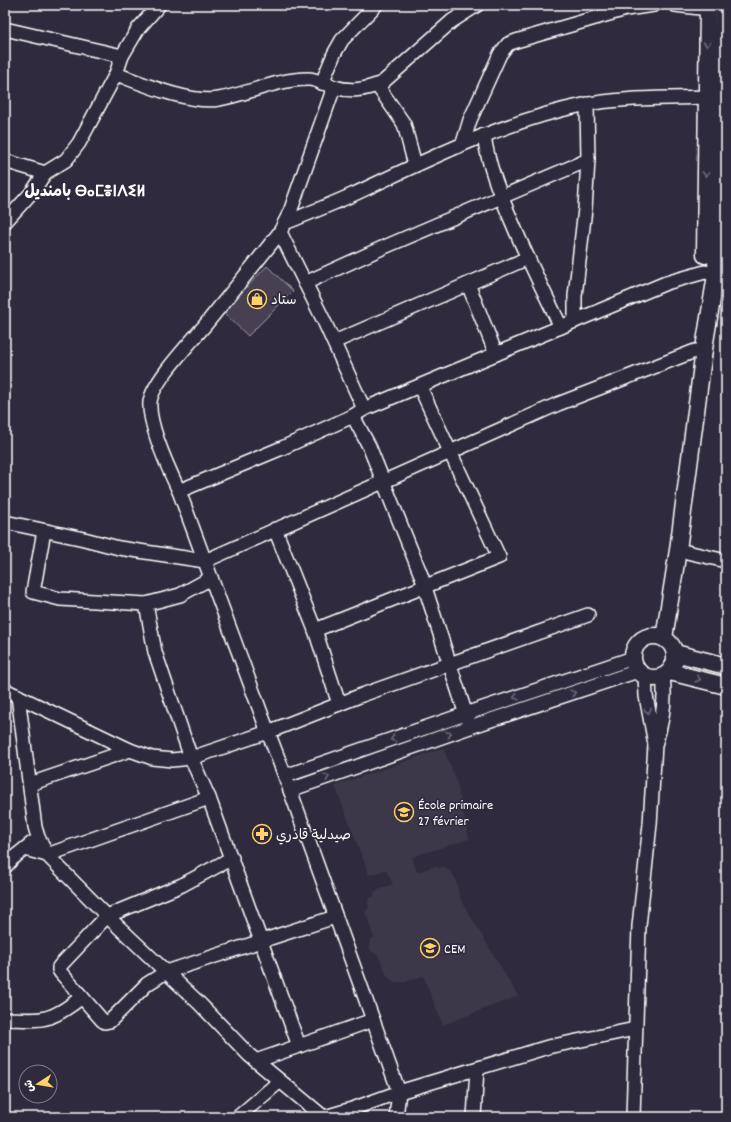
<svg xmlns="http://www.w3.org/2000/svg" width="731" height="1122" font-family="Dekko,'Playpen Sans Arabic','Noto Sans Tifinagh',sans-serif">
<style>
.built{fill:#3c3749}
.green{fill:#464152;stroke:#a2a0a8}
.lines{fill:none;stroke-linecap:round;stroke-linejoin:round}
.minor-casing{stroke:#fff;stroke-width:16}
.tertiary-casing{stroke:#fff;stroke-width:19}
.minor{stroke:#2f2a3d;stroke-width:13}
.tertiary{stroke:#2f2a3d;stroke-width:16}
.oneway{stroke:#6d6a77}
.labels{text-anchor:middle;stroke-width:3.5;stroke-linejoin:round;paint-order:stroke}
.poi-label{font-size:14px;fill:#fff;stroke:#2f2a3d;text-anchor:start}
.quarter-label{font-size:16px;font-weight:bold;fill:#fff;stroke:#2f2a3d}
</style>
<rect width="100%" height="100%" fill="#2f2a3d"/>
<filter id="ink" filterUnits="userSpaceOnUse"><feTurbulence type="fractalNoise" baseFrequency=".025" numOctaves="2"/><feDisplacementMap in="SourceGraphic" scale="8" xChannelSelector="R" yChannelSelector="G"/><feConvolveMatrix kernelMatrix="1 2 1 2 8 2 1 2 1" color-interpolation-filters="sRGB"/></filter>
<g filter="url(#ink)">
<polygon class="built" points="443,748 456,779 469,839 412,857 417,872 436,866 438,868 444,867 451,872 455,878 461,900 518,996 443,1025 423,976 405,982 394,982 387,976 378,955 371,951 369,945 370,939 374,938 365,911 369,909 368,904 369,898 375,896 373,892 393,884 386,870 369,875 335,786"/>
<polygon class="green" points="267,266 293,291 248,336 223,312"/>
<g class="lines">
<g class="minor-casing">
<g id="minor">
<path d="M477 5 452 21 382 83C365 90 351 92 334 87L290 212 280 232 324 321 364 409 666 283 705 272 726 277"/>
<polyline points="675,5 708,9"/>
<polyline points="5,29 122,56"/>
<path d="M116 74C143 84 190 104 219 99 248 94 277 79 308 79 312 79 318 81 322 83"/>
<polyline points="330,85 322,83 334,54 342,40 376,5"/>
<polyline points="377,85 404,124 415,165"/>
<path d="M484 135C488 166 500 194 512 222 527 258 544 292 561 327"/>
<polyline points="463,143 470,120 500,54 508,44 516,41 626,9 654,5"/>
<polyline points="5,161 45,173 66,160 79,143 116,74 122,56 138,29 159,5"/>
<polyline points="5,222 33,191 45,173"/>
<path d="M285 223C307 214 330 205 352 195 427 160 501 122 583 105 623 97 665 99 706 97"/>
<path d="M280 232C256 263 231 293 206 324 192 341 152 382 150 402 148 425 169 470 179 491L282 448 353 416 364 409"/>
<polyline points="305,283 382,248 588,160 587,104"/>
<polyline points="468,284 496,354"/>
<polyline points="575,321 575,296 585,209 588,160"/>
<polyline points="334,342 528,258"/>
<polyline points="353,416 369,446 421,575 468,721"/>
<polyline points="179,491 268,732 285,776 399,1092 396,1117"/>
<polyline points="5,522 84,539 119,548 205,561 558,404 695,351"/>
<polyline points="275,529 315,630 339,704"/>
<polyline points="44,531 33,592 60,599 146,604 180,595 211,578"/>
<polyline points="678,550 726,561"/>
<polyline points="146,604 155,652 191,758 209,798 299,1046"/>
<polyline points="315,630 499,557 420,387"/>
<polyline points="645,676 646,696 655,744"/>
<polyline points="5,690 130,750 152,758 172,760 191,758 268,732 362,695 588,615"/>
<polyline points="18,696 35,827 38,837 47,855 107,916 199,1003 249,1055 321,1115 325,1117 352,1109 399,1092 548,1047 635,1029"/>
<polyline points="285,776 465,714 633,658"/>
<polyline points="30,784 130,750"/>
<polyline points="290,790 470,727 638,671"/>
<polyline points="25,849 47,855 209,798"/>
<polyline points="232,858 182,885 107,916 59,967 59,970 61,973 102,1020 105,1022 110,1021 147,984 166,972 335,917"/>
<polyline points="5,867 12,859 32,843"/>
<path d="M5 1019C20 1019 39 1022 52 1016 63 1012 73 1004 82 997"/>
<polyline points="256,1061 373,1020"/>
<polyline points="238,1117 280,1081"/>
<polyline points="474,1117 477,1069"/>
<path d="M633 1117 639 926 650 824 655 745C662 724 666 699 663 677"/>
</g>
</g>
<g class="tertiary-casing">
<g id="tertiary">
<polyline points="705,255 708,5"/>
<circle cx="654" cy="657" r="21"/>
<polyline points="664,638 678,550 705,342 716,275 720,86 724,5"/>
<polyline points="675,653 726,666"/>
<polyline points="670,672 726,686"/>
</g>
</g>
<use href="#minor" class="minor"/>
<use href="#tertiary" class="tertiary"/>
</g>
<defs><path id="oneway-chevron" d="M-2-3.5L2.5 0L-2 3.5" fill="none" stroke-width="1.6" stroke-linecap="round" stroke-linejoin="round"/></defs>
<g class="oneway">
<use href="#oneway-chevron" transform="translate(707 44) rotate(91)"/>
<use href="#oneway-chevron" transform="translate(706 174) rotate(91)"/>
<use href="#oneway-chevron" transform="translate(698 679) rotate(14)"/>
<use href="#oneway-chevron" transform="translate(573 693) rotate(-18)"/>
<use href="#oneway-chevron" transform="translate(516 697) rotate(162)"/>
<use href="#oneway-chevron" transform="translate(648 711) rotate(80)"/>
<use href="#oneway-chevron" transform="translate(449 734) rotate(-20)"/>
<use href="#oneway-chevron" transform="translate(393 739) rotate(161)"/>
<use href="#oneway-chevron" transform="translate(327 777) rotate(-19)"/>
</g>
</g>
<defs>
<g id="shop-ring" transform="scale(1)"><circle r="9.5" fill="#2f2a3d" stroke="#ffd166" stroke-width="1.5"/><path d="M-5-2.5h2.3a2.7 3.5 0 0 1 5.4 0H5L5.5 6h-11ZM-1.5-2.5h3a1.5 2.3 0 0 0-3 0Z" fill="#ffd166"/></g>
<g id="school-ring" transform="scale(1)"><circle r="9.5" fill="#2f2a3d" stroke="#ffd166" stroke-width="1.5"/><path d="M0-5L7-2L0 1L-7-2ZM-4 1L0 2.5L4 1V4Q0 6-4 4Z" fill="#ffd166"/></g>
<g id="pharmacy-ring" transform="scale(1)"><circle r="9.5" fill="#2f2a3d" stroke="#ffd166" stroke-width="1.5"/><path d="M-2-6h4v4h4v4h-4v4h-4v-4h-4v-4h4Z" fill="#ffd166"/></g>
</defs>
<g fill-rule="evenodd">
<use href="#shop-ring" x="257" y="299"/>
<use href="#school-ring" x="404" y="812"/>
<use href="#pharmacy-ring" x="262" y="834"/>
<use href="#school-ring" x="430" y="948"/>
</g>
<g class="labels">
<g class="poi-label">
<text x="271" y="304">ستاد</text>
<text x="418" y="809">École primaire<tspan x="418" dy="16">27 février</tspan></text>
<text x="276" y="839">صيدلية قادري</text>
<text x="444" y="953">CEM</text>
</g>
<g class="quarter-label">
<text x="85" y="196">بامنديل ⴱⴰⵎⴻⵏⴷⵉⵍ</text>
</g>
</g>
<rect width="731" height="1122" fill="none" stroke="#2f2a3d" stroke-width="20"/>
<rect x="10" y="10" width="711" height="1102" fill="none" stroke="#fff" stroke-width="1.5" filter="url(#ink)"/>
<g transform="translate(38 1084) rotate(258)"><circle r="19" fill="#2f2a3d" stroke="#827f8b"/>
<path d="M0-3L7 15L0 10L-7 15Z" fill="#ffd166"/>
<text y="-6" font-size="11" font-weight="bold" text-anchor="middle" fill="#ffffff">ش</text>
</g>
</svg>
